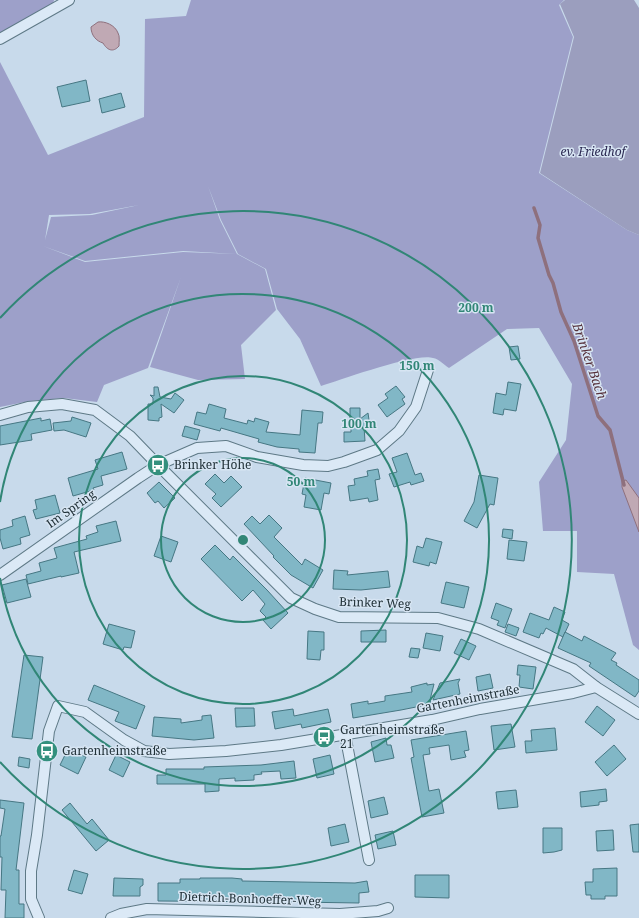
<svg xmlns="http://www.w3.org/2000/svg" width="639" height="918" font-family="'Noto Serif',serif">
<style>
.green{fill:#9da0c9;fill-rule:evenodd}
.cemetery{fill:#9b9ebe}
.water{fill:#c0a9b4;stroke:#8e707d}
.lines{fill:none;stroke-linecap:round;stroke-linejoin:round}
.stream{stroke:#8e707d;stroke-width:3.5}
.building{fill:#81b7c6;stroke:#467783}
.minor-casing{stroke:#5e7986;stroke-width:12}
.minor{stroke:#dbe9f6;stroke-width:10}
.ring{fill:none;stroke:#318676;stroke-width:2}
.labels{text-anchor:middle;stroke-width:3;stroke-linejoin:round;paint-order:stroke}
.park-label{font-size:12px;font-style:italic;fill:#2b2952;stroke:#d7e5f3}
.poi-label{font-size:12px;fill:#213138;stroke:#d7e5f3;text-anchor:start}
.street-label{font-size:12px;fill:#213138;stroke:#d7e5f3}
.water-label{font-size:13px;font-style:italic;fill:#56313b;stroke:#d7e5f3}
.centre{fill:#318676;stroke:#d7e5f3;stroke-width:2}
.ring-label{font-size:12px;text-anchor:middle;font-weight:bold;fill:#318676;stroke:#d7e5f3;stroke-width:3;stroke-linejoin:round;paint-order:stroke}
</style>
<rect width="100%" height="100%" fill="#c8daeb"/>
<g class="green">
<polygon points="0,0 54,0 53,4 0,35"/>
<path d="M191 0H564L559 5 573 37 539 173 627 230 639 235V650L633 645 614 574 577 572V531H543L539 482 566 440 572 384 539 328 507 329 449 368C444 365 439 359 433 358 417 352 340 380 321 386L300 339 277 309 266 269 238 254 221 220 208 186 220 220 237 254 183 251 85 261 43 246 85 262 183 252 237 254 265 269 276 310 241 345 245 379 198 380 150 367 181 277 148 368 104 385 97 402 64 398 30 401 0 407V62L48 155 144 117 145 19 186 16ZM139 205 92 215 51 217 45 240 49 215 90 214Z"/>
</g>
<polygon class="cemetery" points="565,0 634,0 639,8 639,235 627,230 540,173 574,37 560,4"/>
<g class="water">
<path d="M98 22C105 21 115 25 118 33 120 36 119 42 119 46 113 53 107 50 103 43 96 41 91 35 91 27Z"/>
<polygon points="626,480 639,498 639,532 622,487 622,481"/>
</g>
<g class="lines">
<polyline class="stream" points="534,208 540,225 538,238 549,275 553,283 561,312 574,341 598,416 610,430 624,485"/>
</g>
<g class="building">
<polygon points="86,80 90,101 62,107 57,87"/>
<polygon points="121,93 125,107 102,113 99,99"/>
<polygon points="518,346 520,359 511,360 509,347"/>
<polygon points="508,382 521,384 516,411 504,409 503,415 493,413 496,393 506,395"/>
<polygon points="396,386 405,397 402,399 405,404 387,417 378,405 388,398 385,394"/>
<polygon points="154,387 158,387 160,397 171,399 175,393 184,400 174,413 161,404 162,417 159,418 159,421 148,420 148,404 153,404 153,398 150,395 154,396"/>
<polygon points="209,404 226,409 224,418 247,424 248,420 254,422 255,418 269,422 266,432 300,435 302,410 323,412 322,423 318,423 315,453 299,452 299,449 277,447 258,442 259,439 221,428 220,431 194,424 197,412 206,414"/>
<polygon points="350,408 360,408 360,419 368,413 370,427 364,427 365,441 344,442 344,432 351,432 351,427 348,428 350,426"/>
<polygon points="72,417 91,423 86,437 64,430 54,431 53,423 71,421"/>
<polygon points="41,418 41,421 50,419 52,430 31,434 32,440 0,445 0,426"/>
<polygon points="185,426 200,430 197,440 182,436"/>
<polygon points="122,452 127,469 101,476 103,485 93,488 94,490 73,496 68,478 98,469 95,460"/>
<polygon points="407,453 415,475 421,473 424,481 411,485 410,482 394,487 389,474 397,472 392,458"/>
<polygon points="378,469 380,479 375,480 378,500 369,502 368,498 350,501 348,486 355,485 354,479 368,476 367,471"/>
<polygon points="215,474 224,483 231,476 242,487 221,507 212,498 216,494 205,484"/>
<polygon points="479,475 498,478 494,505 490,504 477,528 464,521 474,502"/>
<polygon points="305,478 331,483 329,494 324,493 321,510 304,507 306,495 302,494"/>
<polygon points="159,482 175,498 164,508 158,501 155,503 147,493"/>
<polygon points="55,495 60,513 36,519 33,510 37,509 35,500"/>
<polygon points="269,515 282,528 274,537 302,565 305,559 323,570 313,588 291,575 273,557 274,556 244,524 252,516 260,524"/>
<polygon points="25,516 30,535 20,538 21,544 3,549 0,538 0,530 13,526 12,520"/>
<polygon points="116,521 121,541 74,552 79,573 61,577 61,576 28,584 26,575 41,571 39,563 57,558 54,548 87,539 86,536 98,532 96,526"/>
<polygon points="503,529 513,530 512,539 502,537"/>
<polygon points="161,536 178,542 171,562 154,556"/>
<polygon points="426,538 442,542 436,564 430,562 429,566 413,562 417,546 423,548"/>
<polygon points="509,540 527,542 524,561 507,559"/>
<polygon points="215,545 230,560 233,556 267,590 288,613 271,629 263,620 266,617 260,611 265,604 253,590 242,601 201,559"/>
<polygon points="334,570 348,571 347,575 388,571 390,587 361,590 333,589"/>
<polygon points="26,579 31,597 7,603 2,585"/>
<polygon points="446,582 469,587 464,608 441,603"/>
<polygon points="496,603 512,609 505,628 497,625 499,621 491,618"/>
<polygon points="554,607 565,612 562,620 569,624 563,637 546,628 543,634 541,633 539,638 523,632 530,613 549,620"/>
<polygon points="109,624 135,631 131,648 124,647 123,650 103,644"/>
<polygon points="508,624 519,628 516,636 505,632"/>
<polygon points="386,630 386,642 361,642 361,631"/>
<polygon points="308,631 324,632 324,650 321,650 320,660 307,659"/>
<polygon points="565,632 582,641 584,636 616,653 611,660 617,663 616,665 639,680 639,691 635,697 589,666 591,663 558,648"/>
<polygon points="426,633 443,636 440,651 423,648"/>
<polygon points="461,639 476,646 469,660 454,653"/>
<polygon points="411,648 420,649 418,658 409,657"/>
<polygon points="24,655 43,657 32,739 12,737"/>
<polygon points="518,665 536,667 533,689 519,687 520,675 517,675"/>
<polygon points="490,674 493,688 478,691 476,677"/>
<polygon points="460,679 458,683 460,694 433,700 440,683"/>
<polygon points="427,683 427,685 434,684 430,700 431,704 401,710 353,718 351,704 368,701 368,704 385,701 385,696 412,692 411,687"/>
<polygon points="94,685 145,706 136,729 115,721 119,712 88,700"/>
<polygon points="597,706 615,720 603,736 585,722"/>
<polygon points="235,708 254,708 255,726 236,727"/>
<polygon points="293,709 294,716 328,709 331,722 302,728 301,724 275,729 272,712"/>
<polygon points="211,715 214,738 194,740 152,736 154,717 181,719 181,723 202,720 202,716"/>
<polygon points="511,724 515,747 494,750 491,726"/>
<polygon points="555,728 557,750 526,753 525,741 532,741 531,730"/>
<polygon points="466,731 469,750 464,751 466,757 451,760 449,745 429,748 430,754 423,755 429,791 439,789 444,813 422,817 411,758 414,757 411,740"/>
<polygon points="386,738 387,745 391,745 394,758 375,762 371,742"/>
<polygon points="614,745 626,759 607,776 595,762"/>
<polygon points="68,749 86,757 78,774 60,765"/>
<polygon points="116,755 130,762 123,777 109,770"/>
<polygon points="330,755 334,774 317,778 313,759"/>
<polygon points="19,757 30,759 29,768 18,766"/>
<polygon points="294,761 296,778 281,779 280,771 261,772 262,774 254,775 254,780 235,781 235,778 219,779 219,791 205,792 205,784 157,784 157,775 166,775 166,769 204,769 204,767 261,765"/>
<polygon points="606,789 607,801 599,802 599,805 581,807 580,792"/>
<polygon points="516,790 518,807 498,809 496,792"/>
<polygon points="384,797 388,814 371,818 368,801"/>
<polygon points="0,800 24,803 16,870 19,870 19,904 24,904 24,918 5,918 6,890 1,890 2,857 0,857 0,836 1,836 5,809 0,808"/>
<polygon points="70,803 87,824 92,819 109,840 96,851 62,810"/>
<polygon points="345,824 349,842 331,846 328,828"/>
<polygon points="639,824 639,852 633,852 630,825"/>
<polygon points="543,828 562,828 562,850 554,852 543,853"/>
<polygon points="613,830 614,850 597,851 596,831"/>
<polygon points="393,831 396,845 378,849 375,835"/>
<polygon points="617,868 617,896 605,896 605,899 591,899 591,895 586,895 585,882 593,882 593,869"/>
<polygon points="74,870 88,874 82,894 68,890"/>
<polygon points="415,875 449,875 449,898 415,897"/>
<polygon points="114,878 143,879 143,885 140,887 140,896 113,896"/>
<polygon points="200,878 232,878 242,879 242,881 355,883 367,881 369,892 359,893 359,903 294,902 158,901 158,883 180,883 180,879 200,879"/>
</g>
<g class="lines">
<g class="minor-casing">
<g id="minor">
<polyline points="0,39 69,0"/>
<polyline points="0,415 28,407 62,404 95,410 130,436 158,465 291,598 315,609 339,617 438,618 479,629 573,669 596,687 639,714"/>
<polyline points="0,575 138,478 158,465 197,448 226,446 257,457 303,465 328,466 344,462 377,450 399,431 416,407 428,370"/>
<polyline points="345,734 369,860"/>
<polyline points="39,918 31,899 31,871 37,835 49,731 58,706 85,712 124,740 144,751 169,754 226,751 281,745 432,720 480,709 573,693 596,687"/>
<polyline points="111,918 121,914 147,909 340,914 378,911 388,908"/>
</g>
</g>
<use href="#minor" class="minor"/>
</g>
<g class="ring">
<circle cx="243" cy="540" r="82"/>
<circle cx="243" cy="540" r="164"/>
<path d="M0 502A246 246 0 1 1 0 578"/>
<path d="M0 318A329 329 0 1 1 0 762"/>
</g>
<defs>
<g id="bus-disc" transform="scale(1.15)"><circle r="9.5" fill="#33907d" stroke="#d7e5f3"/><path d="M-5-6H5V4H4V6H2V4H-2V6H-4V4H-5ZM-3.5-4V0h7V-4ZM-3.5 1.2v1.5H-2V1.2ZM2 1.2v1.5H3.5V1.2Z" fill="#fff"/></g>
</defs>
<g fill-rule="evenodd">
<use href="#bus-disc" x="158" y="465"/>
<use href="#bus-disc" x="324" y="737"/>
<use href="#bus-disc" x="47" y="751"/>
</g>
<g class="labels">
<g class="park-label">
<text x="593" y="156">ev. Friedhof</text>
</g>
<g class="poi-label">
<text x="174" y="469">Brinker Höhe</text>
<text x="340" y="734">Gartenheimstraße<tspan x="340" dy="14">21</tspan></text>
<text x="62" y="755">Gartenheimstraße</text>
</g>
<g class="street-label">
<text transform="translate(71 509) rotate(-35)" y="4">Im Spring</text>
<text transform="translate(375 603) rotate(2)" y="4">Brinker Weg</text>
<text transform="translate(468 699) rotate(-11)" y="4">Gartenheimstraße</text>
<text transform="translate(250 899) rotate(2)" y="4">Dietrich-Bonhoeffer-Weg</text>
</g>
<g class="water-label">
<text transform="translate(590 361) rotate(71)" y="5">Brinker Bach</text>
</g>
</g>
<circle cx="243" cy="540" r="6" class="centre"/>
<g class="ring-label">
<text x="476" y="312">200 m</text>
<text x="417" y="370">150 m</text>
<text x="359" y="428">100 m</text>
<text x="301" y="486">50 m</text>
</g>
</svg>
